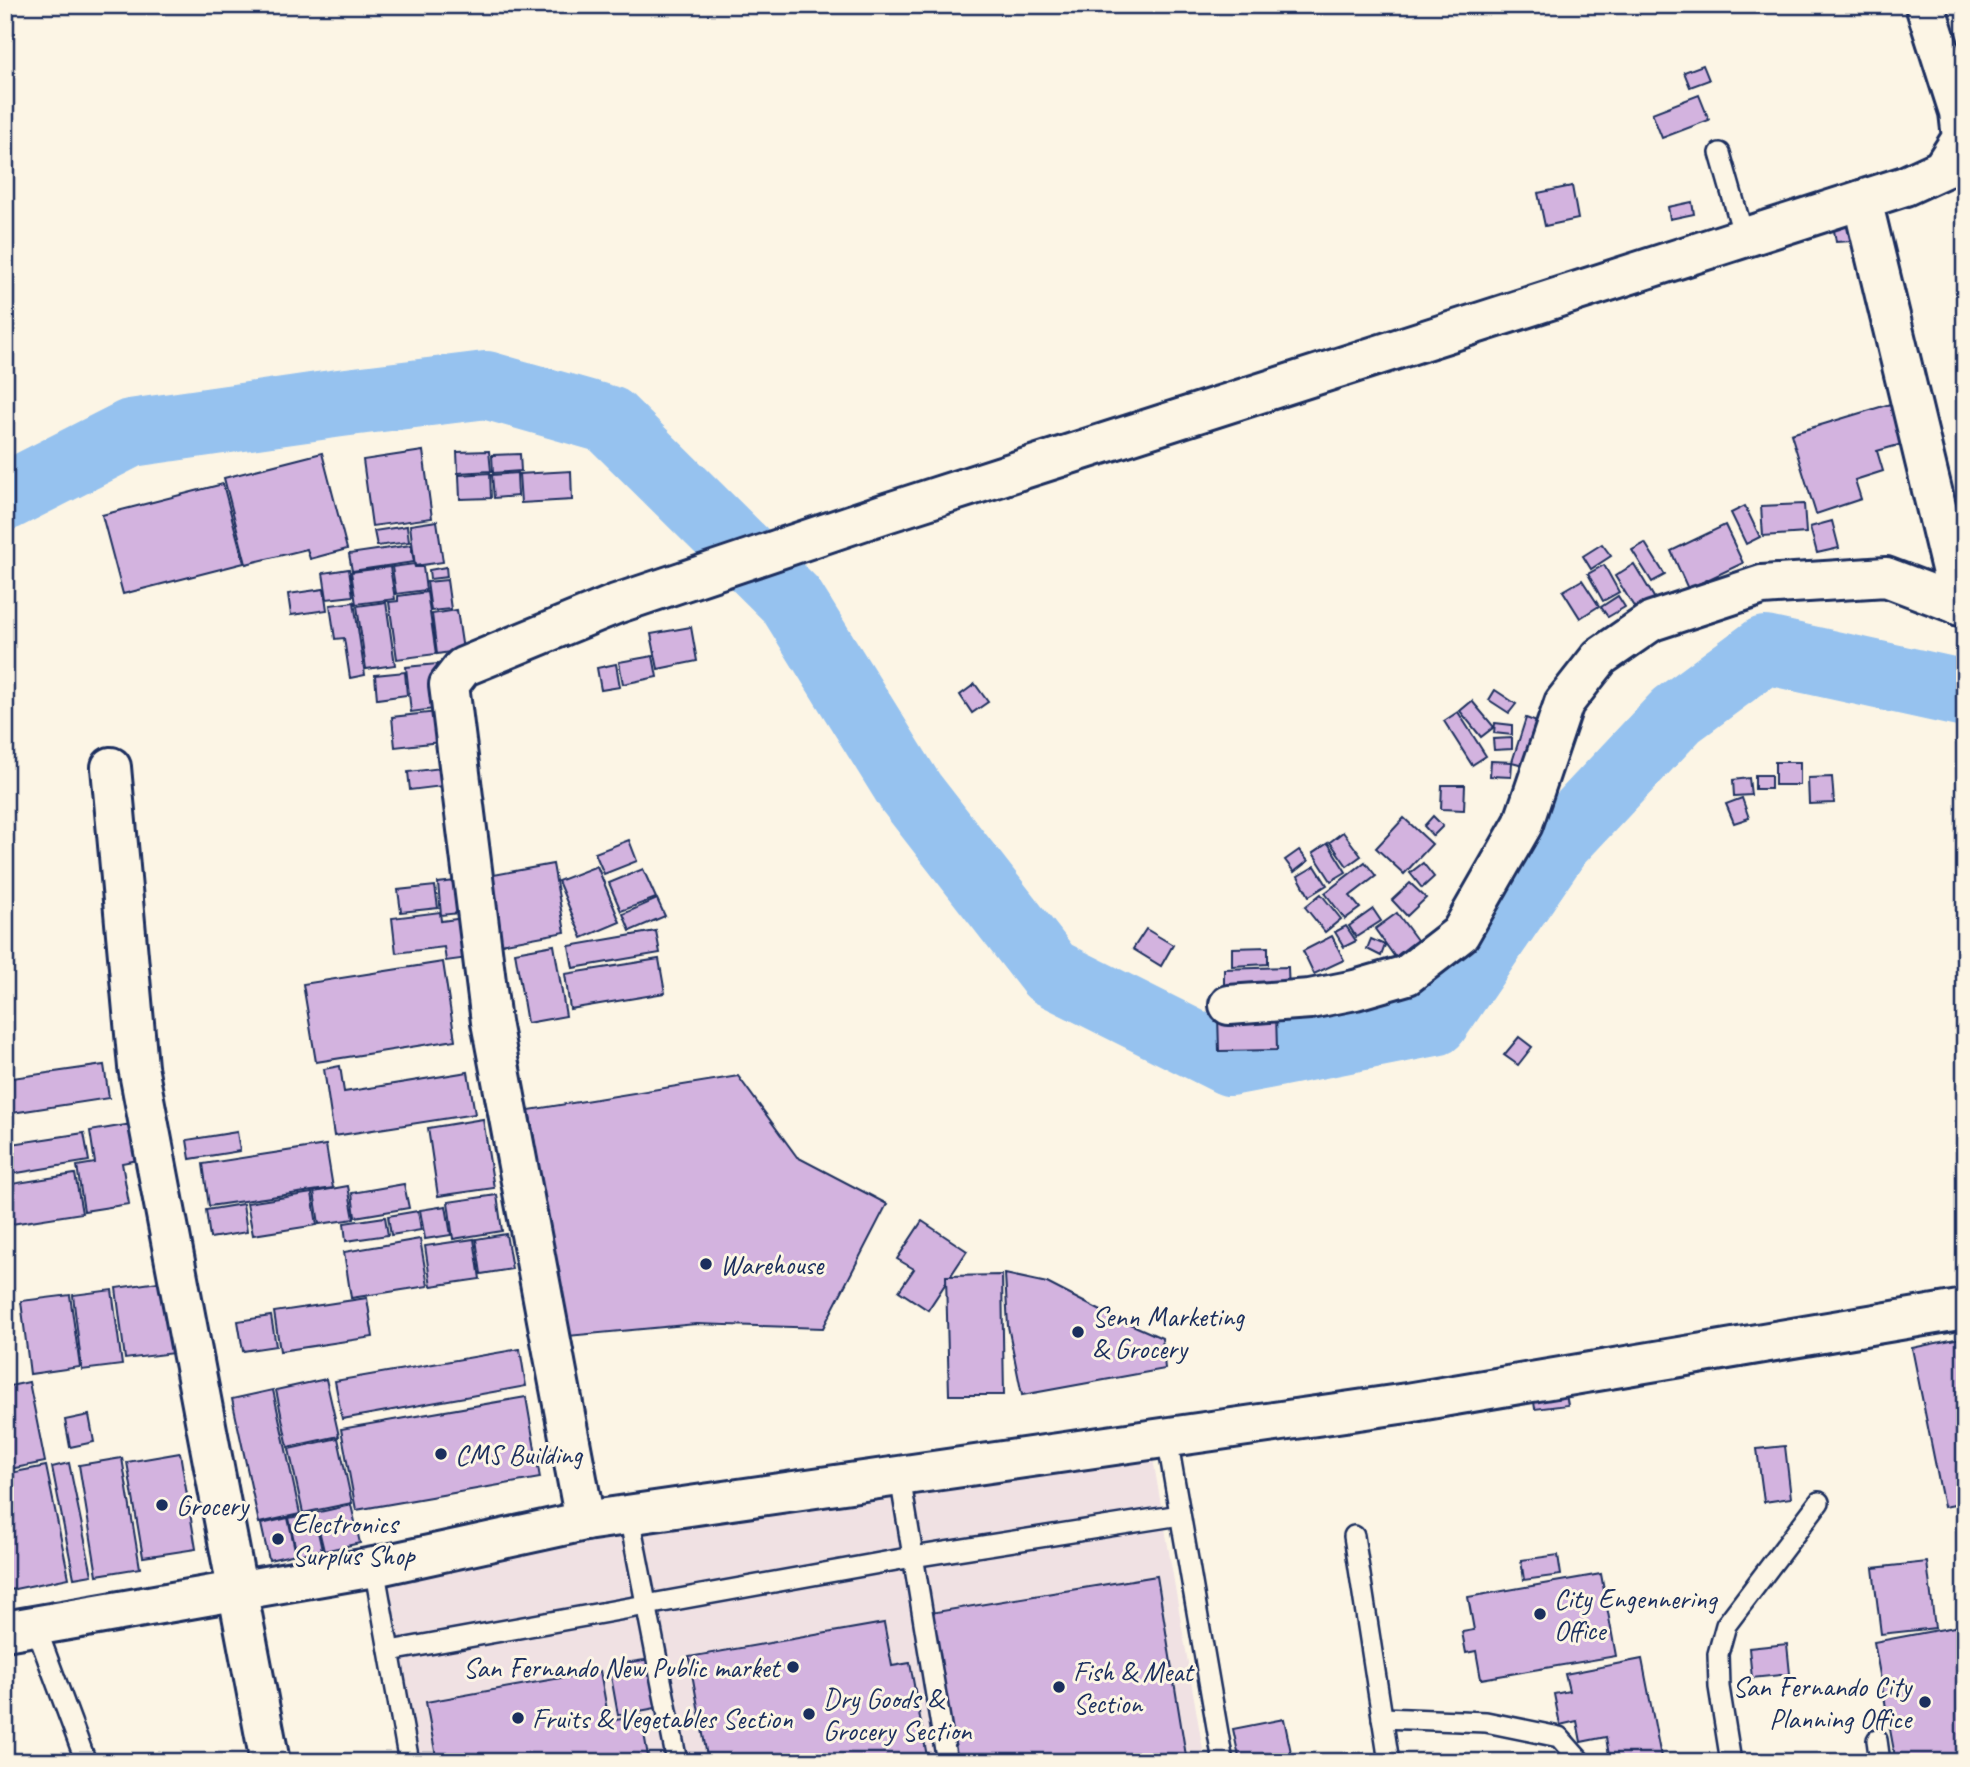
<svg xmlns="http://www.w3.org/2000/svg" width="1970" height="1767" font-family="Caveat,sans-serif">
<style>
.built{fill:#f0e1e3}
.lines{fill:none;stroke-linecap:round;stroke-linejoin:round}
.river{stroke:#96c2ef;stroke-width:68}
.building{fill:#d3b3df;stroke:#1b2f5e;stroke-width:2}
.service-casing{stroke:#1b2f5e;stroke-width:24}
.minor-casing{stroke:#1b2f5e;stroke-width:44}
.service{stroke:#fcf5e5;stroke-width:19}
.minor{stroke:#fcf5e5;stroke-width:38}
.poi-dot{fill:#1b2f5e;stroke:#fcf5e5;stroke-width:2.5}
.labels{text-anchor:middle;stroke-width:6;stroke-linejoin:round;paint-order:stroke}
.poi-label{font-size:28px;fill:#1b2f5e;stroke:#fcf5e5;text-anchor:start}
</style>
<rect width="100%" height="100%" fill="#fcf5e5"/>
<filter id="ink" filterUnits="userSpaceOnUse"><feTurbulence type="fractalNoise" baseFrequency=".0143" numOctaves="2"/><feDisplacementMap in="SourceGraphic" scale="14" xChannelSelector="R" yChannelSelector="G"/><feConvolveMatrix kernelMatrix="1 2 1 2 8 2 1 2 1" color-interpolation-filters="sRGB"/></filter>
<g filter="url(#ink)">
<polygon class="built" points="1151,1447 1205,1762 414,1762 381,1572"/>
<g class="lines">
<polyline class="river" points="5,497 131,433 340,403 486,385 609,420 791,600 911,793 1050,972 1230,1062 1435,1022 1557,843 1677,715 1765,650 1965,694"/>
</g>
<g class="building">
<polygon points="1703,65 1709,80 1690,87 1684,72"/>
<polygon points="1699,95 1709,120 1662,138 1652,113"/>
<polygon points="1572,186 1578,219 1545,226 1538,193"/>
<polygon points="1692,202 1694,214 1670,219 1668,207"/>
<polygon points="1849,217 1852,241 1836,242 1832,219"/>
<polygon points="1890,404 1902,444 1877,451 1883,471 1855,480 1861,499 1816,514 1791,434"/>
<polygon points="423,451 432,518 372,526 363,460"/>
<polygon points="489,451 491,471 458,473 457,452"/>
<polygon points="322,453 347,549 310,559 307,549 246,564 224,478"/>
<polygon points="520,454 521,471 493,473 492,455"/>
<polygon points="571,471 572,500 521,503 519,474"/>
<polygon points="490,473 491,498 460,499 459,475"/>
<polygon points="517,473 518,496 494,498 492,475"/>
<polygon points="223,484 244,563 123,594 102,515"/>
<polygon points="1804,504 1806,533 1763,536 1761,506"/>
<polygon points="1745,506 1760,537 1746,544 1731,513"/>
<polygon points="437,521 443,562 415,566 410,525"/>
<polygon points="1832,521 1839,548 1817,553 1810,527"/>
<polygon points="1725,525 1743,563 1688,589 1671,551"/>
<polygon points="407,526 409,542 377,546 374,531"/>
<polygon points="1645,543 1665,575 1652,582 1632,550"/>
<polygon points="1602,544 1611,556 1591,569 1583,556"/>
<polygon points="411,545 414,562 352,571 349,554"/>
<polygon points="414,564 415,567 423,567 426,590 396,594 392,567"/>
<polygon points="1634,564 1655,599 1636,610 1615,576"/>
<polygon points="1604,565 1619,592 1603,601 1588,574"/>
<polygon points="390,567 395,599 356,604 351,572"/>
<polygon points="446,567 447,577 430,579 429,570"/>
<polygon points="349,569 353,596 327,599 323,573"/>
<polygon points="447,580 451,609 431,611 427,582"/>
<polygon points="1582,580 1599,606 1580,618 1563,591"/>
<polygon points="324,589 327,610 291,615 288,594"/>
<polygon points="427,592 436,654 397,659 389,602 398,601 398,596"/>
<polygon points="1618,596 1625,607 1608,617 1601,607"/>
<polygon points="354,602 365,675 350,678 344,638 335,639 330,605"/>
<polygon points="386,602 395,665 366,669 357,606"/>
<polygon points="457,610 463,650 437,654 432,614"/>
<polygon points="691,627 697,661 658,669 651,634"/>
<polygon points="653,656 657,677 623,684 619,662"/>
<polygon points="437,664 442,708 411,712 406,667"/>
<polygon points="616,664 620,687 601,690 597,668"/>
<polygon points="405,672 407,695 377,699 375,675"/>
<polygon points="975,684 988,702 972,713 960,695"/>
<polygon points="1495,690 1516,704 1509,713 1489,700"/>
<polygon points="1472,701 1494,727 1481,737 1460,711"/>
<polygon points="437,712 440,742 395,747 392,717"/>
<polygon points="1458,712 1486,756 1472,765 1444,721"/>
<polygon points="1526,718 1537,722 1523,765 1512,762"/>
<polygon points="1495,723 1512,725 1512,735 1494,733"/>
<polygon points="1512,738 1512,749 1494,750 1493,739"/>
<polygon points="1491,761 1512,762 1511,777 1490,776"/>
<rect x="1775" y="762" width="25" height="23"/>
<polygon points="441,768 443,786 410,790 408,772"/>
<rect x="1755" y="775" width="16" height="14"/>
<polygon points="1832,777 1834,803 1809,804 1808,778"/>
<polygon points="1749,778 1751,795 1734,796 1733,780"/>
<polygon points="1442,785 1465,785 1464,810 1441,809"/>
<polygon points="1742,798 1749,818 1734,823 1726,804"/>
<polygon points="1433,816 1443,826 1433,836 1424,826"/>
<polygon points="1404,818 1432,844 1404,874 1376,848"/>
<polygon points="1343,832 1361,856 1347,866 1330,842"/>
<polygon points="629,840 637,861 604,874 595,853"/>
<polygon points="1328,843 1346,872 1331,881 1313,853"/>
<polygon points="1299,850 1308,861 1294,872 1285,860"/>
<polygon points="1365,862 1376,876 1350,896 1360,908 1345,919 1325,893"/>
<polygon points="1423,863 1434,877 1422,888 1410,873"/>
<polygon points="553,864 565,932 495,945 483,877"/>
<polygon points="597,866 620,922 582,938 558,881"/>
<polygon points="1315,866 1327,885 1309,896 1298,876"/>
<polygon points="643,869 656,898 621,911 609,883"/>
<polygon points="464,880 468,912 441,915 438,883"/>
<polygon points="1410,883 1426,898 1407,916 1392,900"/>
<polygon points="435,886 438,908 401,912 398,890"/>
<polygon points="1321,894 1341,919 1325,932 1305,907"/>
<polygon points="657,899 665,916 630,931 623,914"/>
<polygon points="1373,909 1381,921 1356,937 1349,926"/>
<polygon points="440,912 441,921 471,917 476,957 446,961 444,947 396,953 392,918"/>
<polygon points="1397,913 1417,940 1395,957 1375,929"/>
<polygon points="1346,926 1356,941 1344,947 1335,932"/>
<polygon points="1146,929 1173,945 1161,966 1133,949"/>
<polygon points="656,931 660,953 573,968 569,946"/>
<polygon points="1332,936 1344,960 1314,974 1303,951"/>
<polygon points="1371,939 1385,945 1381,956 1367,949"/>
<polygon points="554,945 566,1016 527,1023 515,952"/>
<polygon points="1268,947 1268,964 1232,966 1232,948"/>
<polygon points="659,959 665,993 570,1009 565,974"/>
<polygon points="443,962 455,1040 316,1062 303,984"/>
<polygon points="1288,967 1289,993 1224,995 1224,969"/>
<polygon points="1276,1014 1277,1050 1219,1051 1218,1015"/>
<polygon points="1519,1037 1532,1047 1518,1065 1504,1055"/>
<polygon points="104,1065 109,1098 5,1114 5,1079"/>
<polygon points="340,1066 344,1092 468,1072 475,1114 334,1136 324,1069"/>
<polygon points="738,1076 797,1157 887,1204 823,1328 696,1324 568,1336 529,1110"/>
<polygon points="483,1119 494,1188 438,1196 428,1128"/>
<polygon points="132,1124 138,1160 122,1163 129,1204 84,1211 77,1166 95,1163 90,1131"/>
<polygon points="237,1132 240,1151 190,1159 187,1140"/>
<polygon points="84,1133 89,1161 5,1175 5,1145"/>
<polygon points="326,1145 333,1188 209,1206 203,1164"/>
<polygon points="75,1174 82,1213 5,1225 5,1185"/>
<polygon points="404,1184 409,1208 355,1217 352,1193"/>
<polygon points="348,1186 354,1219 319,1224 314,1192"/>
<polygon points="312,1193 317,1225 253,1235 247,1203"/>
<polygon points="497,1195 502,1231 453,1239 448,1202"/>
<polygon points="243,1204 247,1232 210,1238 206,1210"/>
<polygon points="446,1206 451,1235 425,1239 420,1210"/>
<polygon points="418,1211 421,1230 391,1235 388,1216"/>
<polygon points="385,1217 388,1235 346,1241 344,1223"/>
<polygon points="922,1221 967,1251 928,1310 899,1291 914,1269 897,1259"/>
<polygon points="506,1234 512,1269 481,1274 476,1239"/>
<polygon points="420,1239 428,1286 351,1298 344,1252"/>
<polygon points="474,1239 480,1279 431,1286 425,1246"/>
<polygon points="1005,1274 1047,1283 1105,1313 1162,1338 1165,1369 1022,1395 1008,1326"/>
<polygon points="1002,1275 1004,1395 949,1395 946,1276"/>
<polygon points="173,1280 182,1352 125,1359 116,1288"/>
<polygon points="112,1290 122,1365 82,1370 73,1295"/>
<polygon points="70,1295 80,1367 30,1374 21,1301"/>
<polygon points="367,1298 373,1337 280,1351 274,1312"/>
<polygon points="271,1316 276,1346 243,1351 238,1321"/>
<polygon points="1965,1337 1965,1503 1944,1507 1912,1348"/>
<polygon points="520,1349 526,1386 342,1419 335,1381"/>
<polygon points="326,1379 339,1436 288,1447 276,1390"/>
<polygon points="29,1382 45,1462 5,1470 5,1387"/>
<polygon points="1564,1383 1568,1405 1535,1409 1532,1387"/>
<polygon points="273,1390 300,1514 259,1523 232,1399"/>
<polygon points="526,1397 540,1478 356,1510 341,1429"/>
<polygon points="89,1415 94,1442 70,1447 65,1420"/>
<polygon points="338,1438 352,1503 303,1513 289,1449"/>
<polygon points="1785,1446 1791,1498 1764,1502 1757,1449"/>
<polygon points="180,1453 196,1549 143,1557 127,1462"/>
<polygon points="122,1458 140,1568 97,1575 79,1465"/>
<polygon points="69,1463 92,1575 74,1578 52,1467"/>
<polygon points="46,1466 69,1578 5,1591 5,1474"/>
<polygon points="351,1505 360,1543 324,1551 315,1513"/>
<polygon points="314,1513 322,1550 297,1555 289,1518"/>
<polygon points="288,1518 296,1554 269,1560 261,1524"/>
<polygon points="1558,1555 1561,1575 1524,1580 1521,1560"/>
<polygon points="1927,1562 1935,1628 1881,1634 1873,1568"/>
<polygon points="1601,1574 1616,1656 1481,1679 1476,1651 1466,1653 1462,1632 1474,1630 1468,1597"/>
<polygon points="1157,1576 1187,1762 955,1762 930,1613"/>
<polygon points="884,1623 892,1666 910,1663 928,1762 708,1762 689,1657"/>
<polygon points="1965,1625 1965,1762 1896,1762 1874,1642"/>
<polygon points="1787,1644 1790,1674 1752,1678 1749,1648"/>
<polygon points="651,1659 661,1707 618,1715 609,1665"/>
<polygon points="1642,1659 1662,1762 1610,1762 1606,1737 1581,1742 1577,1721 1560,1725 1554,1694 1569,1691 1565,1674"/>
<polygon points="600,1671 609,1721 641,1716 649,1762 437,1762 426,1702"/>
<polygon points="1284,1719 1293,1762 1240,1762 1233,1729"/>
</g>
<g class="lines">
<g class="service-casing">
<g id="service">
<polyline points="1720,153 1744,237"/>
<polyline points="1167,1438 1223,1762"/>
<polyline points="900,1477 947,1762"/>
<polyline points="629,1516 677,1762"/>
<polyline points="1354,1536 1389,1762"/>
<polyline points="374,1567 409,1762"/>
<polyline points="35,1625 86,1762"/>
<polyline points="390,1651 913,1557 1180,1515"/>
<polyline points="1382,1718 1486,1722 1559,1737 1581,1762"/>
<polyline points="1877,1740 1880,1762"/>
<polyline points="1731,1762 1719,1687 1718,1654 1726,1625 1819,1502"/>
</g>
</g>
<g class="minor-casing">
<g id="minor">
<polyline points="1862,200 1960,606"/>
<polyline points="111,767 138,1067 270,1762"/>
<polyline points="1229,1005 1310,999 1355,990 1407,975 1460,934 1523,824 1564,703 1600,657 1652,621 1762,585 1886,577 1965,607"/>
<polyline points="585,1521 491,1022 449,685 463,667 616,604 883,514 1905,186 1942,169 1962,138 1959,112 1925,5"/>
<polyline points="5,1631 374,1567 585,1521 1407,1403 1965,1309"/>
</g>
</g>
<use href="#service" class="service"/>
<use href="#minor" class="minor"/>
</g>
</g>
<g class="poi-dot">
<circle cx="706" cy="1264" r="7"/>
<circle cx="1078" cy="1332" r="7"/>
<circle cx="441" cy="1454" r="7"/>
<circle cx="162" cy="1505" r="7"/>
<circle cx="278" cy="1539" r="7"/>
<circle cx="1540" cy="1614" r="7"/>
<circle cx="793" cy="1667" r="7"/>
<circle cx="1059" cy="1687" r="7"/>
<circle cx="1925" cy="1702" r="7"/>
<circle cx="809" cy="1714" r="7"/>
<circle cx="518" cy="1718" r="7"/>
</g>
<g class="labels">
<g class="poi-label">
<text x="720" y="1274">Warehouse</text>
<text x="1092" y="1326">Senn Marketing<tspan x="1092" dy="32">&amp; Grocery</tspan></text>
<text x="455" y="1464">CMS Building</text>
<text x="176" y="1515">Grocery</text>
<text x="292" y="1533">Electronics<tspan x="292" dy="32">Surplus Shop</tspan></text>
<text x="1554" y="1608">City Engennering<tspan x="1554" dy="32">Office</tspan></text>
<text x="779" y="1677" text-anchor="end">San Fernando New Public market</text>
<text x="1073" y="1681">Fish &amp; Meat<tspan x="1073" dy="32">Section</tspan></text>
<text x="1911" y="1696" text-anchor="end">San Fernando City<tspan x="1911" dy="32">Planning Office</tspan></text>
<text x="823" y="1708">Dry Goods &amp;<tspan x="823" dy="32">Grocery Section</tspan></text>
<text x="532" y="1728">Fruits &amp; Vegetables Section</text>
</g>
</g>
<rect width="1970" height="1767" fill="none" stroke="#fcf5e5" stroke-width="28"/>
<rect x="14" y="14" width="1942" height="1739" fill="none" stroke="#1b2f5e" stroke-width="2.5" filter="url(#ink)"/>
</svg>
